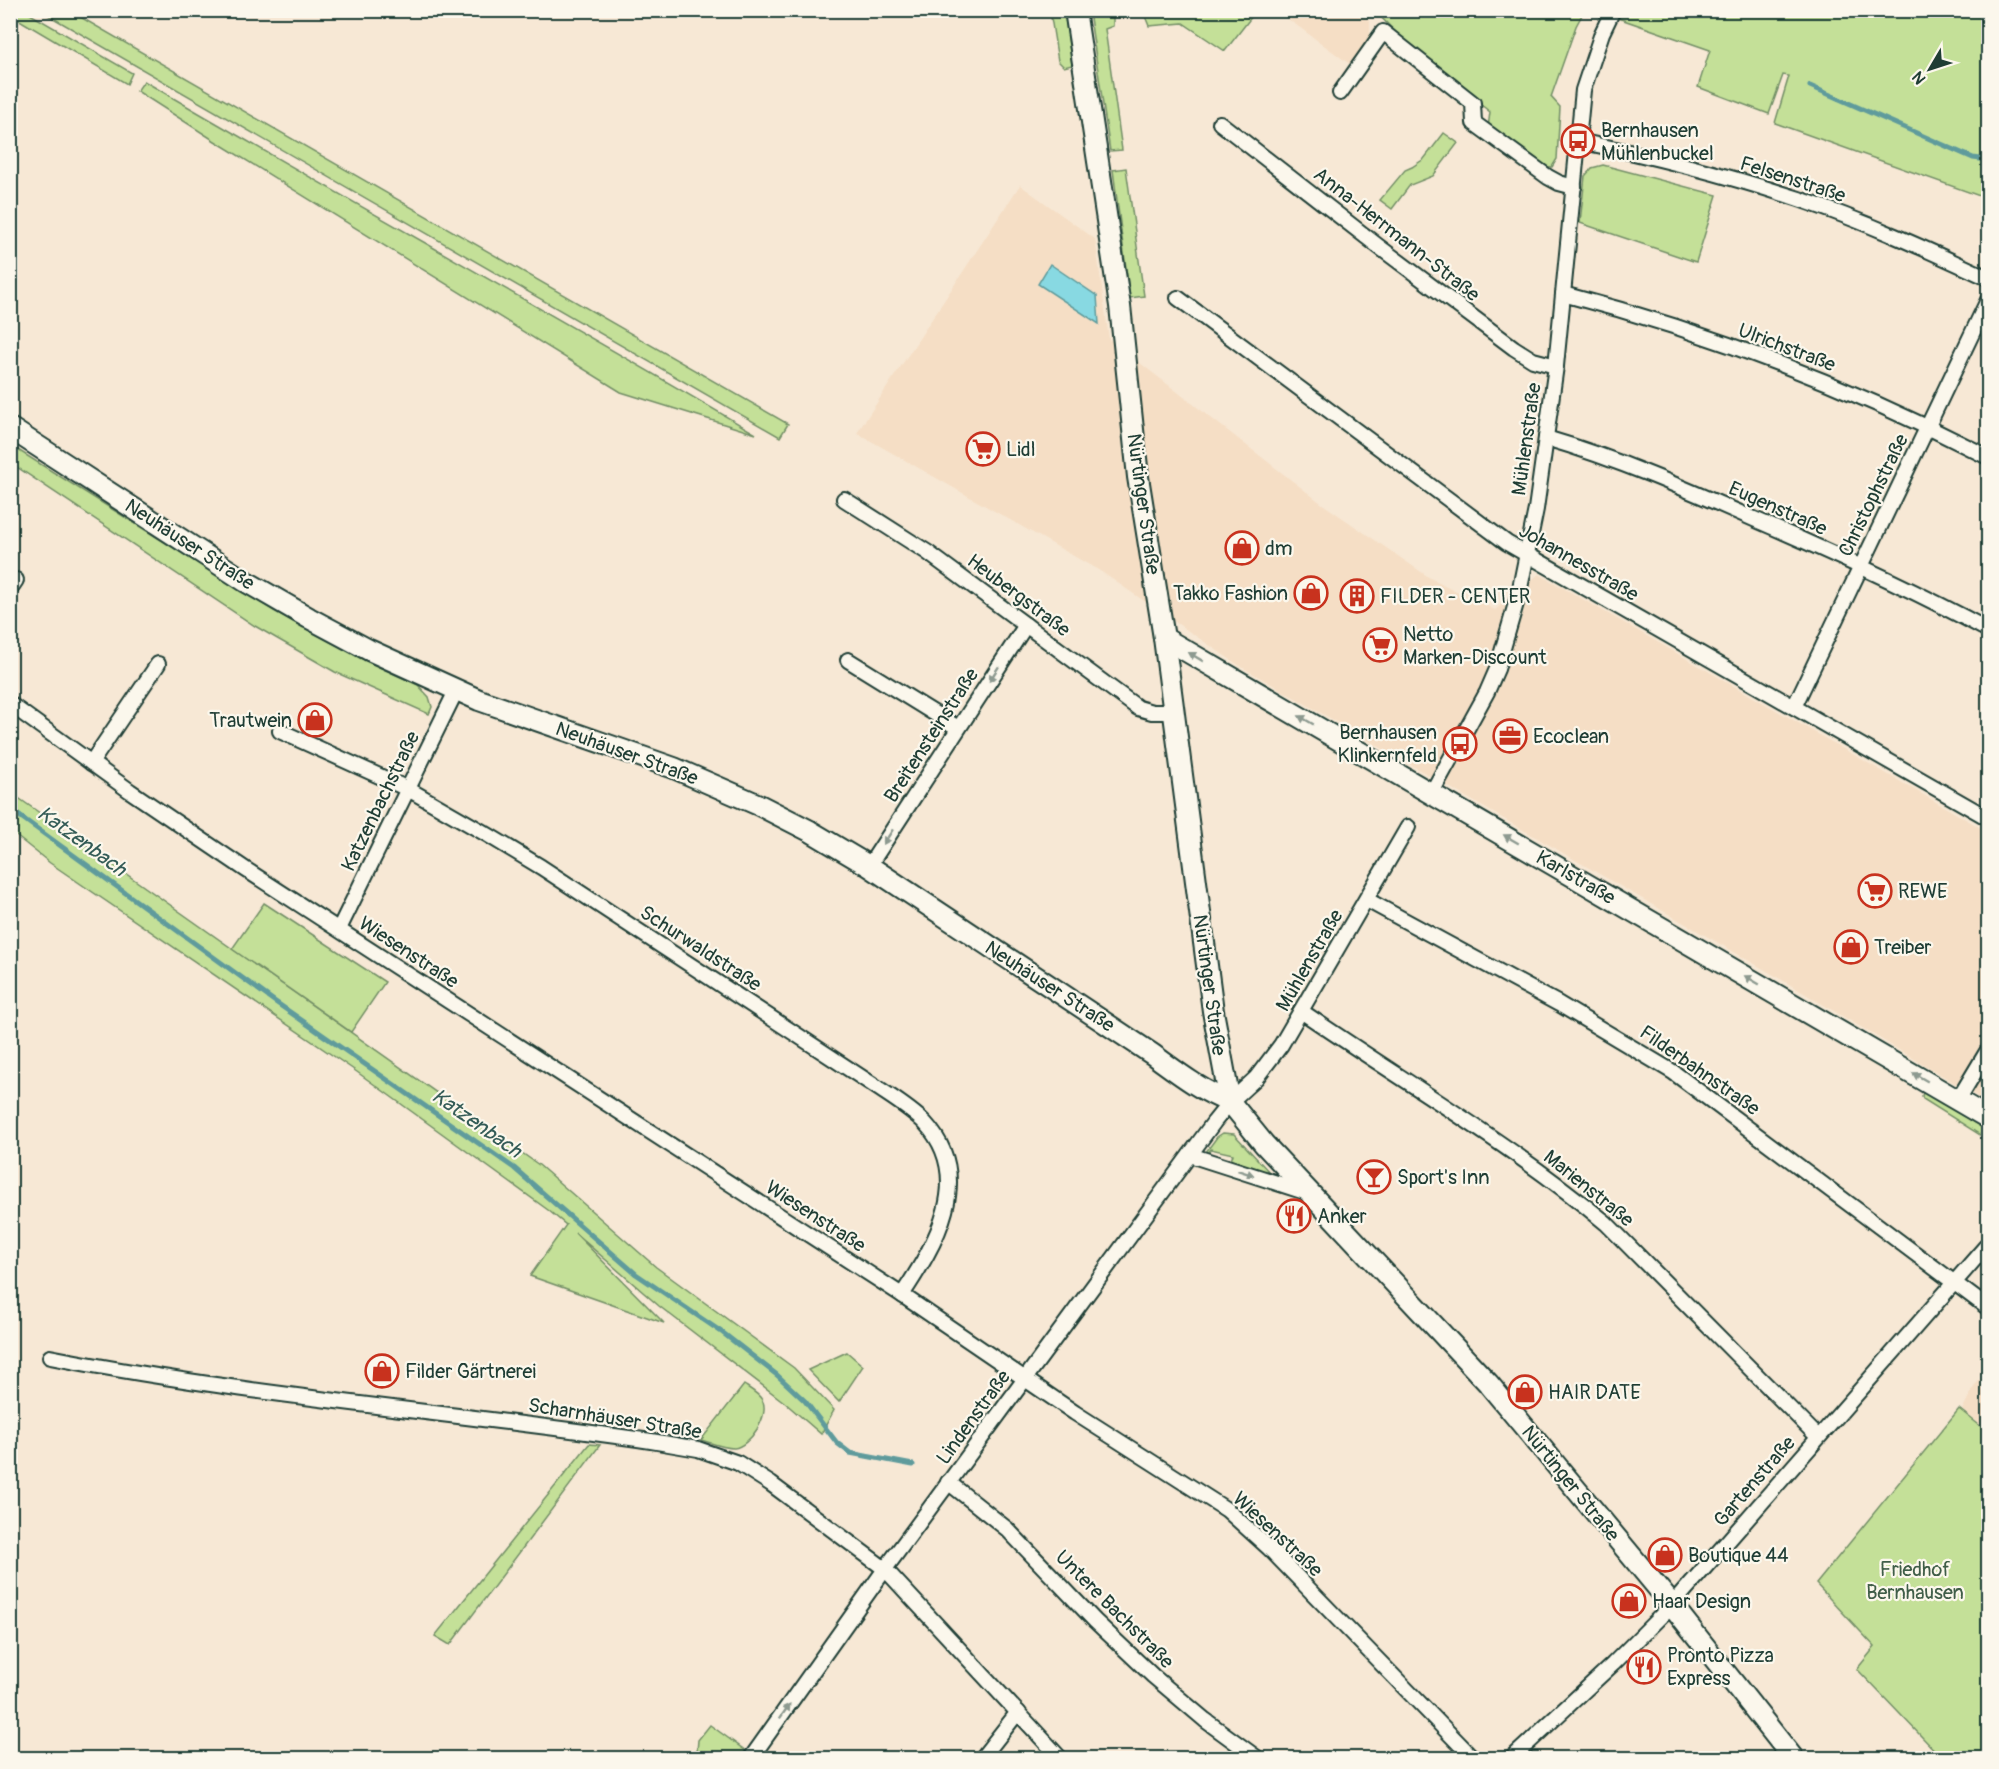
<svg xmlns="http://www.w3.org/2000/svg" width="1999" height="1769" font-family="Pangolin,sans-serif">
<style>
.built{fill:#f5dec5}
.green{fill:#c4e098;stroke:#728e66;stroke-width:1.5}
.water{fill:#88d9e2;stroke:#5e9b9c;stroke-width:1.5}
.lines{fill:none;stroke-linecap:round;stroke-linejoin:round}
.stream{stroke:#5e9b9c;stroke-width:5}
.street-casing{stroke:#1f3d34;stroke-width:18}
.secondary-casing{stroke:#1f3d34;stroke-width:24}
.street{stroke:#fbf7ec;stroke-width:14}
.secondary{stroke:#fbf7ec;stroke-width:20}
.oneway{fill:#8d9a90}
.labels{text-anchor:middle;stroke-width:4.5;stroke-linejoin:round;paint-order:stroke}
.poi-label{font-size:20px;fill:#1f3d34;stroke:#fbf7ec;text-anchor:start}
.street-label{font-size:20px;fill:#1f3d34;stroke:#fbf7ec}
.park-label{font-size:20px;fill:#405e48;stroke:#fbf7ec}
.water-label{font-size:21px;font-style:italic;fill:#345c57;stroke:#fbf7ec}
</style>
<rect width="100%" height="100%" fill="#f7e8d5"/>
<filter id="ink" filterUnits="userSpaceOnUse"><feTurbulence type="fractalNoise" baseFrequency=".0167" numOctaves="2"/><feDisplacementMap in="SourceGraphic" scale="12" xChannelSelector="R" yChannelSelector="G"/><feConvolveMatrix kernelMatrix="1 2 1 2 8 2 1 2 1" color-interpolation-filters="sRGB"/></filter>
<g filter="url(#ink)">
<g class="built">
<polygon points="1277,11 1361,11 1370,22 1370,35 1366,48 1351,65"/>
<polygon points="1020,185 1095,239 1109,339 1321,503 1430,578 1495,610 1539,574 1988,832 1988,1103 1772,974 1240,666 1100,571 857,433"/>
<polygon points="1988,1371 1988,1432 1962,1410 1975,1385"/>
</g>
<g class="green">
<polygon points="11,10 25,11 132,73 127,84 11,15"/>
<polygon points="41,11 70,11 788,424 780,437"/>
<polygon points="1050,11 1064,11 1072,65 1064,67 1058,61"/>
<polygon points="1089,11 1113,11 1113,26 1105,29 1122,150 1110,151"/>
<polygon points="1143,11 1256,11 1225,51 1183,23 1149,26"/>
<polygon points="1375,11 1584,11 1576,26 1551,97 1560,107 1557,159 1552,167 1540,166 1488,128 1490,112 1412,49"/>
<polygon points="1623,11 1988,11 1988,199 1775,123 1789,76 1783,75 1769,114 1698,87 1710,50 1618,18"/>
<path d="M144 81C347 200 553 314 756 434L621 392 215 141 137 91Z"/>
<polygon points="1444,133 1458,143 1433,176 1410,185 1392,209 1380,200 1405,170 1412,167 1424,159"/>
<polygon points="1603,165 1717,195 1696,262 1580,223 1585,176 1592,168"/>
<polygon points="1126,168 1144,296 1130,298 1113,170"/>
<polygon points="10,445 274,611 360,658 418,685 429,697 432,707 429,714 335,672 255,626 11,463"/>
<polygon points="10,792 539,1165 656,1267 794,1368 834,1410 821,1434 784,1402 659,1306 575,1233 664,1323 530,1276 566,1225 548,1210 357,1072 50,863 11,832"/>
<polygon points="264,903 385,982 351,1032 232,949"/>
<polygon points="1923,1092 1988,1131 1988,1140 1923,1099 1922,1096"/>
<polygon points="1223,1133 1234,1134 1272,1175 1230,1164 1233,1154 1211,1149 1205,1157 1203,1156 1217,1137"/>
<polygon points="847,1352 863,1366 839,1402 808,1370"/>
<path d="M744 1385C750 1389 759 1394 762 1400 771 1415 749 1447 734 1448 724 1448 711 1443 701 1440Z"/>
<polygon points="1959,1409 1988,1432 1988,1758 1942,1758 1857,1669 1875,1647 1816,1584"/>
<polygon points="589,1444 600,1445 450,1645 435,1636"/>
<polygon points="710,1725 746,1751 741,1758 693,1758 697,1752 698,1740"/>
</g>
<polygon class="water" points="1050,264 1097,296 1099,324 1038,284"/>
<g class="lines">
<g class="stream">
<polyline points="1810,86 1973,158 1988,160"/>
<polyline points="10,809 274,1001 514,1168 636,1274 723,1333 777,1375 805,1401 837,1443 850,1453 913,1465"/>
</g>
<g class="street-casing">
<g id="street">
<polyline points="1340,93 1383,32 1473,103 1474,123 1548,177 1559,183 1574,187"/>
<polyline points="1220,123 1378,246 1514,348 1533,360 1556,366"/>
<path d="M1578 141C1652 156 1727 175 1799 199 1864 221 1926 249 1988 278"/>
<path d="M1563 294C1710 332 1853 388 1988 457"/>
<polyline points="1178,298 1507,543 1988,818"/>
<path d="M1546 438C1618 459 1686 489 1754 519 1833 553 1912 589 1988 630"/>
<polyline points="844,499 927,552 1138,708 1152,712 1172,712"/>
<polyline points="10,589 16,580"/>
<polyline points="848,660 958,728"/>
<polyline points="10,704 130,791 245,869 902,1295 1075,1413 1227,1510 1269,1548 1473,1758"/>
<polyline points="1794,707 1988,300"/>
<path d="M280 731 408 789 488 835 541 867 881 1090C896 1100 912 1110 925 1123 976 1178 935 1245 902 1295"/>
<polyline points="91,763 158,664"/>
<polyline points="1431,794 1487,692 1497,669 1519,593 1536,509 1556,366 1583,90 1602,33 1613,10"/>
<polyline points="869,866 1026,625"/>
<polyline points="1367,900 1559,1004 1673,1072 1988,1308"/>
<polyline points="339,929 456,691"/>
<path d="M1301 1011C1403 1081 1511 1144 1606 1223L1818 1437"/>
<polyline points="1958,1100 1988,1050"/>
<polyline points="1190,1155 1308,1193"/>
<path d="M50 1357C248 1396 451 1412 651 1441L698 1449 738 1463 771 1484 885 1569 1060 1758"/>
<polyline points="948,1482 1007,1529 1095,1621 1153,1676 1205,1720 1257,1758"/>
<polyline points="751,1758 885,1569 1214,1122 1230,1102 1256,1078 1281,1045 1408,827"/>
<polyline points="982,1758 1018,1712"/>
<polyline points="1512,1758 1613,1664 1672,1605 1988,1244"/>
</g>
</g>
<g class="secondary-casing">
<g id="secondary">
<polyline points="1075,10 1120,306 1138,477 1164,638 1213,1011 1230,1102 1264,1144 1488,1383 1672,1605 1793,1758"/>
<path d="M10 428 245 581 309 618 369 650 479 700 674 768 759 805 810 831 869 866 1152 1054C1177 1072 1201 1091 1230 1102"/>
<polyline points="1164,638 1988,1118"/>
</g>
</g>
<use href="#street" class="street"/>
<use href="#secondary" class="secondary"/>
</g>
<defs><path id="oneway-solid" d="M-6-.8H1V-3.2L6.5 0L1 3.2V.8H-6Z" transform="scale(1.5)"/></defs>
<g class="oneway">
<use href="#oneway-solid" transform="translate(1196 657) rotate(-149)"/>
<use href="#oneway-solid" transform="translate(994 674) rotate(123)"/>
<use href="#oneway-solid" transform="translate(1306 720) rotate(-150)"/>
<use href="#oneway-solid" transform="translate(888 837) rotate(123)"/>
<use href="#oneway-solid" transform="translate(1511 839) rotate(-150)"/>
<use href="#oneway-solid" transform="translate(1752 980) rotate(-150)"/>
<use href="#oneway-solid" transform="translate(1920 1077) rotate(-150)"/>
<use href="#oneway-solid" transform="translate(1246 1173) rotate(18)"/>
<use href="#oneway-solid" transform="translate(785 1711) rotate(-55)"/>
</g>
</g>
<defs>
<g id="bus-ring" transform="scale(1.725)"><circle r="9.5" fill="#fbf7ec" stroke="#c8321e" stroke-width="1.5"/><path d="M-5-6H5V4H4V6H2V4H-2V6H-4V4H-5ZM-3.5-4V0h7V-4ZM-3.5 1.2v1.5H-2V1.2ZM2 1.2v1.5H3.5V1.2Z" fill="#c8321e"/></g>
<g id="supermarket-ring" transform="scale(1.725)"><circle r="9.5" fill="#fbf7ec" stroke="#c8321e" stroke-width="1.5"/><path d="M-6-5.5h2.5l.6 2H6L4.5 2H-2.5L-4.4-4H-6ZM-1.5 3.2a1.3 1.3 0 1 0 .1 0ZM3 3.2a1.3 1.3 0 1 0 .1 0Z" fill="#c8321e"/></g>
<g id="shop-ring" transform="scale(1.725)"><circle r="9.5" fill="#fbf7ec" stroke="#c8321e" stroke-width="1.5"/><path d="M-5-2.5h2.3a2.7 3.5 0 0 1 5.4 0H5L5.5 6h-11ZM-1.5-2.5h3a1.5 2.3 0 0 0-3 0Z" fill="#c8321e"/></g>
<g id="building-ring" transform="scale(1.725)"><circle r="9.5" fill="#fbf7ec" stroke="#c8321e" stroke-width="1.5"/><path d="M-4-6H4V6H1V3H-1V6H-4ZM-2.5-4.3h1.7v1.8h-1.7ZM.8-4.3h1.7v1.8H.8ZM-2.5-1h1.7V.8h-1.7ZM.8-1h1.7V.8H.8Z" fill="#c8321e"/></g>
<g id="office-ring" transform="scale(1.725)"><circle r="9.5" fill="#fbf7ec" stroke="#c8321e" stroke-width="1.5"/><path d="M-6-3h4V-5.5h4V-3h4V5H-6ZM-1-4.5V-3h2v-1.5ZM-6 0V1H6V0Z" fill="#c8321e"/></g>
<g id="bar-ring" transform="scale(1.725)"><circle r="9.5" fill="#fbf7ec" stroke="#c8321e" stroke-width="1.5"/><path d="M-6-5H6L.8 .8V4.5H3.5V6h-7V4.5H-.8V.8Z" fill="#c8321e"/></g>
<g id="restaurant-ring" transform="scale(1.725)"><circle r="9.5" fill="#fbf7ec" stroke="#c8321e" stroke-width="1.5"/><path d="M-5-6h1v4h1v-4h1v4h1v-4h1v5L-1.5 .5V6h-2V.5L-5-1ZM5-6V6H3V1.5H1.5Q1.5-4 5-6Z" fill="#c8321e"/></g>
</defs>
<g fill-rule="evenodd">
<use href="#bus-ring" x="1578" y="141"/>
<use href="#supermarket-ring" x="983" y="449"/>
<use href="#shop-ring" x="1242" y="548"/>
<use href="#shop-ring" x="1311" y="593"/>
<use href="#building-ring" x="1357" y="596"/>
<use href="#supermarket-ring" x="1380" y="645"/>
<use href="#shop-ring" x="315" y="720"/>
<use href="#office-ring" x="1510" y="736"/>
<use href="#bus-ring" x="1460" y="744"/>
<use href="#supermarket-ring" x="1875" y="891"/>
<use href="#shop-ring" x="1851" y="947"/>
<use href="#bar-ring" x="1374" y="1177"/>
<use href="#restaurant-ring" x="1294" y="1216"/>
<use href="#shop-ring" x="382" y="1371"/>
<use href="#shop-ring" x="1525" y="1392"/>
<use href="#shop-ring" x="1665" y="1555"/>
<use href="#shop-ring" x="1629" y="1601"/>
<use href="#restaurant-ring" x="1644" y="1667"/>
</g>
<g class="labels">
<g class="poi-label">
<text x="1601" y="137">Bernhausen<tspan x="1601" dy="23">Mühlenbuckel</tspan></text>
<text x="1006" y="456">Lidl</text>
<text x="1265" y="555">dm</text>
<text x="1288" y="600" text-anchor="end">Takko Fashion</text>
<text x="1380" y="603">FILDER - CENTER</text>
<text x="1403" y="641">Netto<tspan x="1403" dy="23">Marken-Discount</tspan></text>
<text x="292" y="727" text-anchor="end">Trautwein</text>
<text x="1437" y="739" text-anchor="end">Bernhausen<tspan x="1437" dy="23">Klinkernfeld</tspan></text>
<text x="1533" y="743">Ecoclean</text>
<text x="1898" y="898">REWE</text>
<text x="1874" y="954">Treiber</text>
<text x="1397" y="1184">Sport's Inn</text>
<text x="1317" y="1223">Anker</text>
<text x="405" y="1378">Filder Gärtnerei</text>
<text x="1548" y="1399">HAIR DATE</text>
<text x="1688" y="1562">Boutique 44</text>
<text x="1652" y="1608">Haar Design</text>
<text x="1667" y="1662">Pronto Pizza<tspan x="1667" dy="23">Express</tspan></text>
</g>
<g class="street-label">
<text transform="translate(1793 179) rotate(18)" y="7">Felsenstraße</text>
<text transform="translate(1397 234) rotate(38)" y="7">Anna-Herrmann-Straße</text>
<text transform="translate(1787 347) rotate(21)" y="7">Ulrichstraße</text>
<text transform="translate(1526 439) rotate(-82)" y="7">Mühlenstraße</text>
<text transform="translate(1873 495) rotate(-64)" y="7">Christophstraße</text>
<text transform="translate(1144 504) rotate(82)" y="7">Nürtinger Straße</text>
<text transform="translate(1778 508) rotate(24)" y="7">Eugenstraße</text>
<text transform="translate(190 544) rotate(33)" y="7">Neuhäuser Straße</text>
<text transform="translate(1579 562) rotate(30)" y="7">Johannesstraße</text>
<text transform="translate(1019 595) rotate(37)" y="7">Heubergstraße</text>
<text transform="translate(931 735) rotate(-57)" y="7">Breitensteinstraße</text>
<text transform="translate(627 753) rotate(20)" y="7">Neuhäuser Straße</text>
<text transform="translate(380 801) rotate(-64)" y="7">Katzenbachstraße</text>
<text transform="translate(1576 877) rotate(30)" y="7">Karlstraße</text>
<text transform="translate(701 948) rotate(33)" y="7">Schurwaldstraße</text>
<text transform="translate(409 952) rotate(33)" y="7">Wiesenstraße</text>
<text transform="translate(1309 960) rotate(-60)" y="7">Mühlenstraße</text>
<text transform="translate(1210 985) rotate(82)" y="7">Nürtinger Straße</text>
<text transform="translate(1050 986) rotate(33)" y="7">Neuhäuser Straße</text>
<text transform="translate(1700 1070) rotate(35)" y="7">Filderbahnstraße</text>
<text transform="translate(1589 1188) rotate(39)" y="7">Marienstraße</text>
<text transform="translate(816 1216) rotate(33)" y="7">Wiesenstraße</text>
<text transform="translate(973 1417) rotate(-54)" y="7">Lindenstraße</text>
<text transform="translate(615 1418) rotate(9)" y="7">Scharnhäuser Straße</text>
<text transform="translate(1754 1481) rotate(-49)" y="7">Gartenstraße</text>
<text transform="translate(1571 1483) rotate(51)" y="7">Nürtinger Straße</text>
<text transform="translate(1278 1534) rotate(43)" y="7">Wiesenstraße</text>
<text transform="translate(1115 1609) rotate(45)" y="7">Untere Bachstraße</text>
</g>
<g class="park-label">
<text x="1915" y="1576">Friedhof<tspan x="1915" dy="23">Bernhausen</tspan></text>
</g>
<g class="water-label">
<text transform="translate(82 841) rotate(36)" y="7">Katzenbach</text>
<text transform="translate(477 1123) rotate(35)" y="7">Katzenbach</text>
</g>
</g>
<rect width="1999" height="1769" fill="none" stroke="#fbf7ec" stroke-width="36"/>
<rect x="18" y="18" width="1963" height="1733" fill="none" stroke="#1f3d34" stroke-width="2" filter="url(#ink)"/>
<g transform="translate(1930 69) rotate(231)" stroke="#fbf7ec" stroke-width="4.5" paint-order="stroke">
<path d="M0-4.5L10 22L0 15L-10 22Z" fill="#1f3d34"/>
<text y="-9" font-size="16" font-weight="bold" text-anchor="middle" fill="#1f3d34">N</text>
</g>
</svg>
